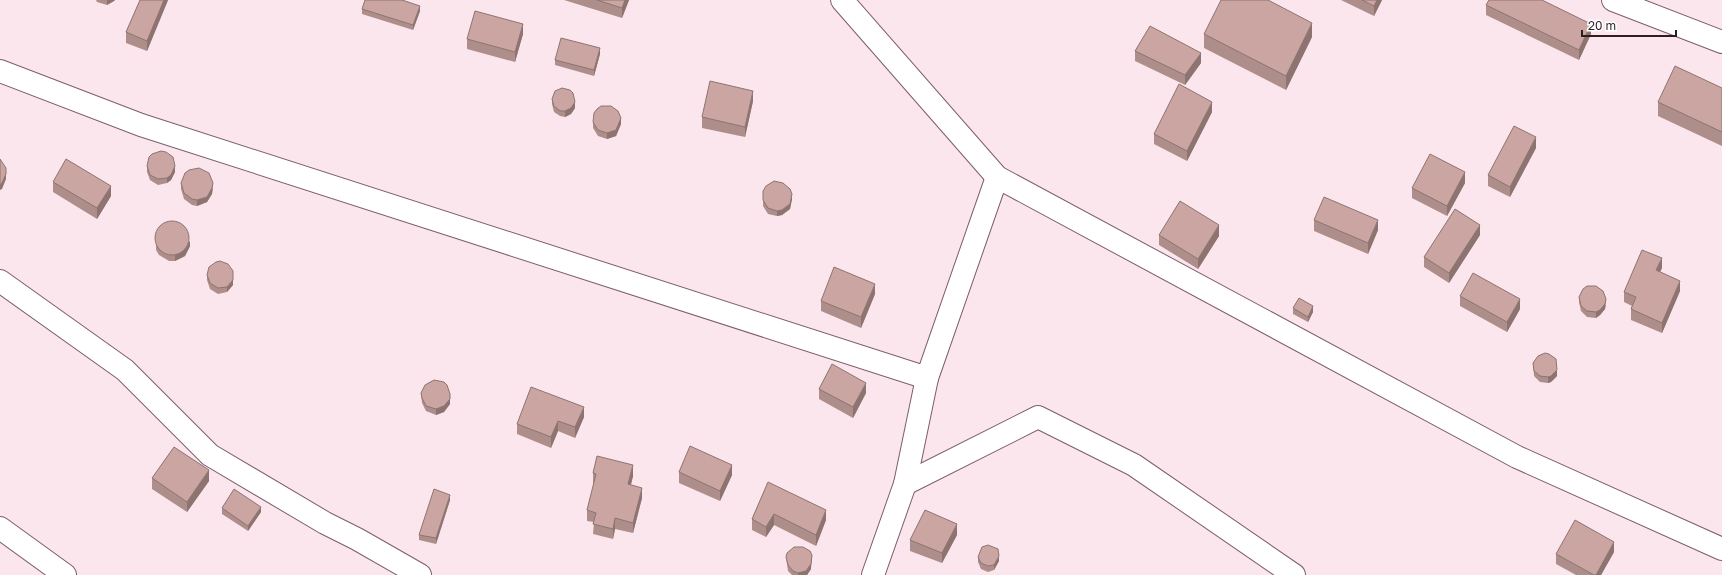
<svg xmlns="http://www.w3.org/2000/svg" width="1722" height="575" font-family="'Golos Text',sans-serif">
<style>
.lines{fill:none;stroke-linecap:round;stroke-linejoin:round}
.minor-casing{stroke:#7d5d6a;stroke-width:24}
.minor{stroke:#fff;stroke-width:22}
.wall{fill:#ae8e8a}
.shaded-wall{fill:#8d7471}
.building{fill:#caa5a1;stroke:#8d7471}
</style>
<rect width="100%" height="100%" fill="#fce6ee"/>
<g class="lines">
<g class="minor-casing">
<g id="minor">
<polyline points="842,0 997,177 1517,457 1722,549"/>
<polyline points="1613,0 1722,42"/>
<polyline points="0,71 141,125 927,378"/>
<polyline points="0,281 125,370 210,455 325,523 357,539 420,575"/>
<polyline points="905,484 1038,417 1134,465 1294,575"/>
<polyline points="0,528 65,575"/>
<polyline points="873,575 905,484 927,378 997,177"/>
</g>
</g>
<use href="#minor" class="minor"/>
</g>
<g class="wall">
<polygon points="96,0 115,0 114,1 107,5 97,2"/>
<polygon points="140,0 168,0 147,51 126,43 126,32"/>
<polygon points="564,0 629,0 622,18"/>
<polygon points="1341,0 1382,0 1374,16"/>
<polygon points="1486,5 1591,34 1579,60 1486,15"/>
<polygon points="362,9 420,11 413,30 362,14"/>
<polygon points="523,34 515,62 467,49 467,39"/>
<polygon points="1204,34 1312,37 1286,90 1204,48"/>
<polygon points="1135,51 1201,63 1185,85 1135,61"/>
<polygon points="600,54 594,76 555,65 555,60"/>
<polygon points="1722,88 1722,146 1658,116 1658,102"/>
<polygon points="552,99 575,108 571,114 565,117 560,116 554,112 552,104"/>
<polygon points="753,101 745,137 702,128 702,117"/>
<polygon points="1212,112 1187,161 1154,144 1154,134"/>
<polygon points="593,122 621,124 616,136 607,139 598,136 593,128"/>
<polygon points="1536,148 1510,197 1488,186 1488,175"/>
<polygon points="147,166 175,172 171,180 167,183 158,185 150,180 147,172"/>
<polygon points="53,182 111,196 97,219 53,192"/>
<polygon points="181,183 213,189 212,194 207,202 197,206 192,205 184,199 181,189"/>
<polygon points="1465,183 1447,216 1412,198 1412,188"/>
<polygon points="763,191 792,199 790,209 782,215 777,216 768,214 763,206"/>
<polygon points="1314,220 1378,230 1368,254 1314,231"/>
<polygon points="156,233 190,246 185,256 175,261 169,261 159,255 156,250"/>
<polygon points="1159,235 1219,236 1198,269 1159,245"/>
<polygon points="1480,235 1449,283 1424,267 1424,257"/>
<polygon points="1662,268 1660,272 1680,291 1662,333 1631,320 1631,309 1632,306 1624,302 1624,292"/>
<polygon points="207,275 233,285 227,292 218,294 210,289 207,280"/>
<polygon points="875,294 861,328 821,311 821,301"/>
<polygon points="1460,296 1520,309 1507,332 1460,306"/>
<polygon points="1579,297 1606,305 1605,309 1600,315 1596,318 1587,317 1581,311 1579,302"/>
<polygon points="1293,308 1313,312 1308,322 1293,314"/>
<polygon points="1533,363 1557,376 1551,382 1548,383 1540,382 1534,376"/>
<polygon points="819,389 866,393 853,418 819,399"/>
<polygon points="421,393 450,400 450,404 444,412 436,415 426,411 422,403"/>
<polygon points="584,417 575,438 558,431 551,448 517,434 517,424"/>
<polygon points="679,472 732,475 720,501 679,483"/>
<polygon points="593,473 633,476 631,485 642,498 633,533 615,529 613,539 593,534 594,522 587,521 587,510 594,484 593,483"/>
<polygon points="152,478 209,481 187,512 152,489"/>
<polygon points="768,482 826,520 816,546 774,525 766,537 752,530 752,519"/>
<polygon points="450,500 436,544 419,540 419,535"/>
<polygon points="222,508 261,512 248,531 222,514"/>
<polygon points="957,535 942,563 910,551 910,540"/>
<polygon points="1614,552 1601,575 1576,575 1556,564 1556,554"/>
<polygon points="786,557 811,569 807,575 792,575 788,571"/>
<polygon points="978,557 999,561 994,570 988,572 981,569 978,562"/>
</g>
<g class="shaded-wall">
<polygon points="107,0 115,0 114,1 107,5"/>
<polygon points="164,0 168,0 147,51 147,41"/>
<polygon points="625,0 629,0 622,18 622,8"/>
<polygon points="1377,0 1382,0 1374,16 1374,6"/>
<polygon points="420,6 420,11 413,30 413,25"/>
<polygon points="1312,23 1312,37 1286,90 1286,76"/>
<polygon points="523,24 523,34 515,62 515,52"/>
<polygon points="1591,24 1591,34 1579,60 1579,50"/>
<polygon points="600,48 600,54 594,76 594,70"/>
<polygon points="1201,53 1201,63 1185,85 1185,75"/>
<polygon points="753,91 753,101 745,137 745,127"/>
<polygon points="575,102 575,108 571,114 565,117 565,111"/>
<polygon points="1212,102 1212,112 1187,161 1187,151"/>
<polygon points="621,118 621,124 616,136 607,139 607,133"/>
<polygon points="1536,137 1536,148 1510,197 1510,187"/>
<polygon points="175,166 175,172 171,180 167,183 167,178"/>
<polygon points="1465,172 1465,183 1447,216 1447,206"/>
<polygon points="6,174 6,179 2,189 0,190 0,185"/>
<polygon points="213,183 212,194 207,202 197,206 197,200"/>
<polygon points="111,186 111,196 97,219 97,208"/>
<polygon points="792,194 792,199 790,209 782,215 777,216 777,211"/>
<polygon points="1378,220 1378,230 1368,254 1368,243"/>
<polygon points="1219,225 1219,236 1198,269 1198,259"/>
<polygon points="1480,225 1480,235 1449,283 1449,273"/>
<polygon points="190,241 190,246 185,256 175,261 175,255"/>
<polygon points="1662,258 1662,268 1656,281 1656,270"/>
<polygon points="233,271 233,285 227,292 227,287"/>
<polygon points="1680,281 1680,291 1662,333 1662,323"/>
<polygon points="875,284 875,294 861,328 861,317"/>
<polygon points="1520,299 1520,309 1507,332 1507,322"/>
<polygon points="1606,299 1605,309 1600,315 1596,318 1596,312"/>
<polygon points="1313,306 1313,312 1308,322 1308,317"/>
<polygon points="1557,370 1557,376 1551,382 1548,383 1548,377"/>
<polygon points="866,383 866,393 853,418 853,407"/>
<polygon points="450,394 450,404 444,412 436,415 436,409"/>
<polygon points="584,407 584,417 575,438 575,427"/>
<polygon points="558,421 558,431 551,448 551,437"/>
<polygon points="633,465 633,476 628,495 628,484"/>
<polygon points="732,465 732,475 720,501 720,491"/>
<polygon points="209,470 209,481 187,512 187,502"/>
<polygon points="642,488 642,498 633,533 633,523"/>
<polygon points="450,495 450,500 436,544 436,538"/>
<polygon points="261,507 261,512 248,531 248,526"/>
<polygon points="826,510 826,520 816,546 816,535"/>
<polygon points="774,514 774,525 766,537 766,527"/>
<polygon points="615,518 615,529 613,539 613,529"/>
<polygon points="957,524 957,535 942,563 942,553"/>
<polygon points="1614,542 1614,552 1601,575 1596,575"/>
<polygon points="812,555 811,569 807,575 798,575 798,573"/>
<polygon points="999,556 999,561 994,570 994,565"/>
</g>
<g class="building">
<polygon points="140,0 164,0 147,41 126,32"/>
<polygon points="365,0 402,0 420,6 413,25 362,9"/>
<polygon points="597,0 625,0 622,8"/>
<polygon points="1221,0 1268,0 1312,23 1286,76 1204,34"/>
<polygon points="1362,0 1377,0 1374,6"/>
<polygon points="1489,0 1542,0 1591,24 1579,50 1486,5"/>
<polygon points="475,11 523,24 515,52 467,39"/>
<polygon points="1150,26 1201,53 1185,75 1135,51"/>
<polygon points="561,38 600,48 594,70 555,60"/>
<polygon points="1675,66 1722,88 1722,132 1658,102"/>
<polygon points="710,81 753,91 745,127 702,117"/>
<polygon points="1179,84 1212,102 1187,151 1154,134"/>
<polygon points="562,88 570,90 573,93 575,102 571,108 565,111 560,111 554,106 552,99 555,91"/>
<polygon points="601,106 611,106 618,111 621,118 616,130 607,133 598,130 593,122 594,113 597,109"/>
<polygon points="1514,126 1536,137 1510,187 1488,175"/>
<polygon points="161,151 166,152 173,157 175,166 171,175 167,178 158,179 150,175 147,166 149,157 152,154"/>
<polygon points="1430,154 1465,172 1447,206 1412,188"/>
<polygon points="0,159 6,168 6,174 2,183 0,185"/>
<polygon points="66,159 111,186 97,208 53,182"/>
<polygon points="199,168 209,173 213,183 212,188 207,197 197,200 192,199 184,193 181,183 185,173 189,170"/>
<polygon points="774,181 783,183 790,189 792,194 790,204 782,210 777,211 768,208 763,200 763,191 766,186"/>
<polygon points="1324,197 1378,220 1368,243 1314,220"/>
<polygon points="1180,201 1219,225 1198,259 1159,235"/>
<polygon points="1455,209 1480,225 1449,273 1424,257"/>
<circle cx="172" cy="238" r="17"/>
<polygon points="1642,250 1662,258 1656,270 1680,281 1662,323 1631,309 1636,297 1624,292"/>
<polygon points="220,261 228,264 233,271 233,280 227,287 218,288 210,283 207,275 209,267 216,262"/>
<polygon points="834,267 875,284 861,317 821,301"/>
<polygon points="1473,273 1520,299 1507,322 1460,296"/>
<polygon points="1587,286 1596,286 1603,291 1606,299 1605,304 1600,310 1596,312 1587,311 1581,306 1579,297 1583,289"/>
<polygon points="1299,298 1313,306 1308,317 1293,308"/>
<polygon points="1545,353 1549,354 1556,359 1557,370 1551,376 1548,377 1540,376 1534,371 1533,363 1538,356"/>
<polygon points="832,364 866,383 853,407 819,389"/>
<polygon points="434,380 444,382 447,385 450,394 450,399 444,406 436,409 426,406 422,398 421,393 425,385"/>
<polygon points="531,387 584,407 575,427 558,421 551,437 517,424"/>
<polygon points="690,446 732,465 720,491 679,472"/>
<polygon points="174,447 209,470 187,502 152,478"/>
<polygon points="597,456 633,465 628,484 642,488 633,523 615,518 613,529 593,524 596,513 587,510 596,474 593,473"/>
<polygon points="768,482 826,510 816,535 774,514 766,527 752,519"/>
<polygon points="234,489 261,507 248,526 222,508"/>
<polygon points="434,489 450,495 436,538 419,535"/>
<polygon points="925,510 957,524 942,553 910,540"/>
<polygon points="1575,520 1614,542 1596,575 1594,575 1556,554"/>
<polygon points="988,545 998,549 999,556 994,565 988,566 981,563 978,557 982,547"/>
<polygon points="794,547 803,547 810,551 812,555 811,564 806,571 798,573 793,571 788,565 786,557 787,553"/>
</g>
<path d="M1582 30v6h94v-6" fill="none" stroke="#2b1e23" stroke-width="2"/>
<text x="1588" y="30" font-size="12" fill="#2b1e23" stroke="#ffffff" stroke-width="3" paint-order="stroke">20 m</text>
</svg>
